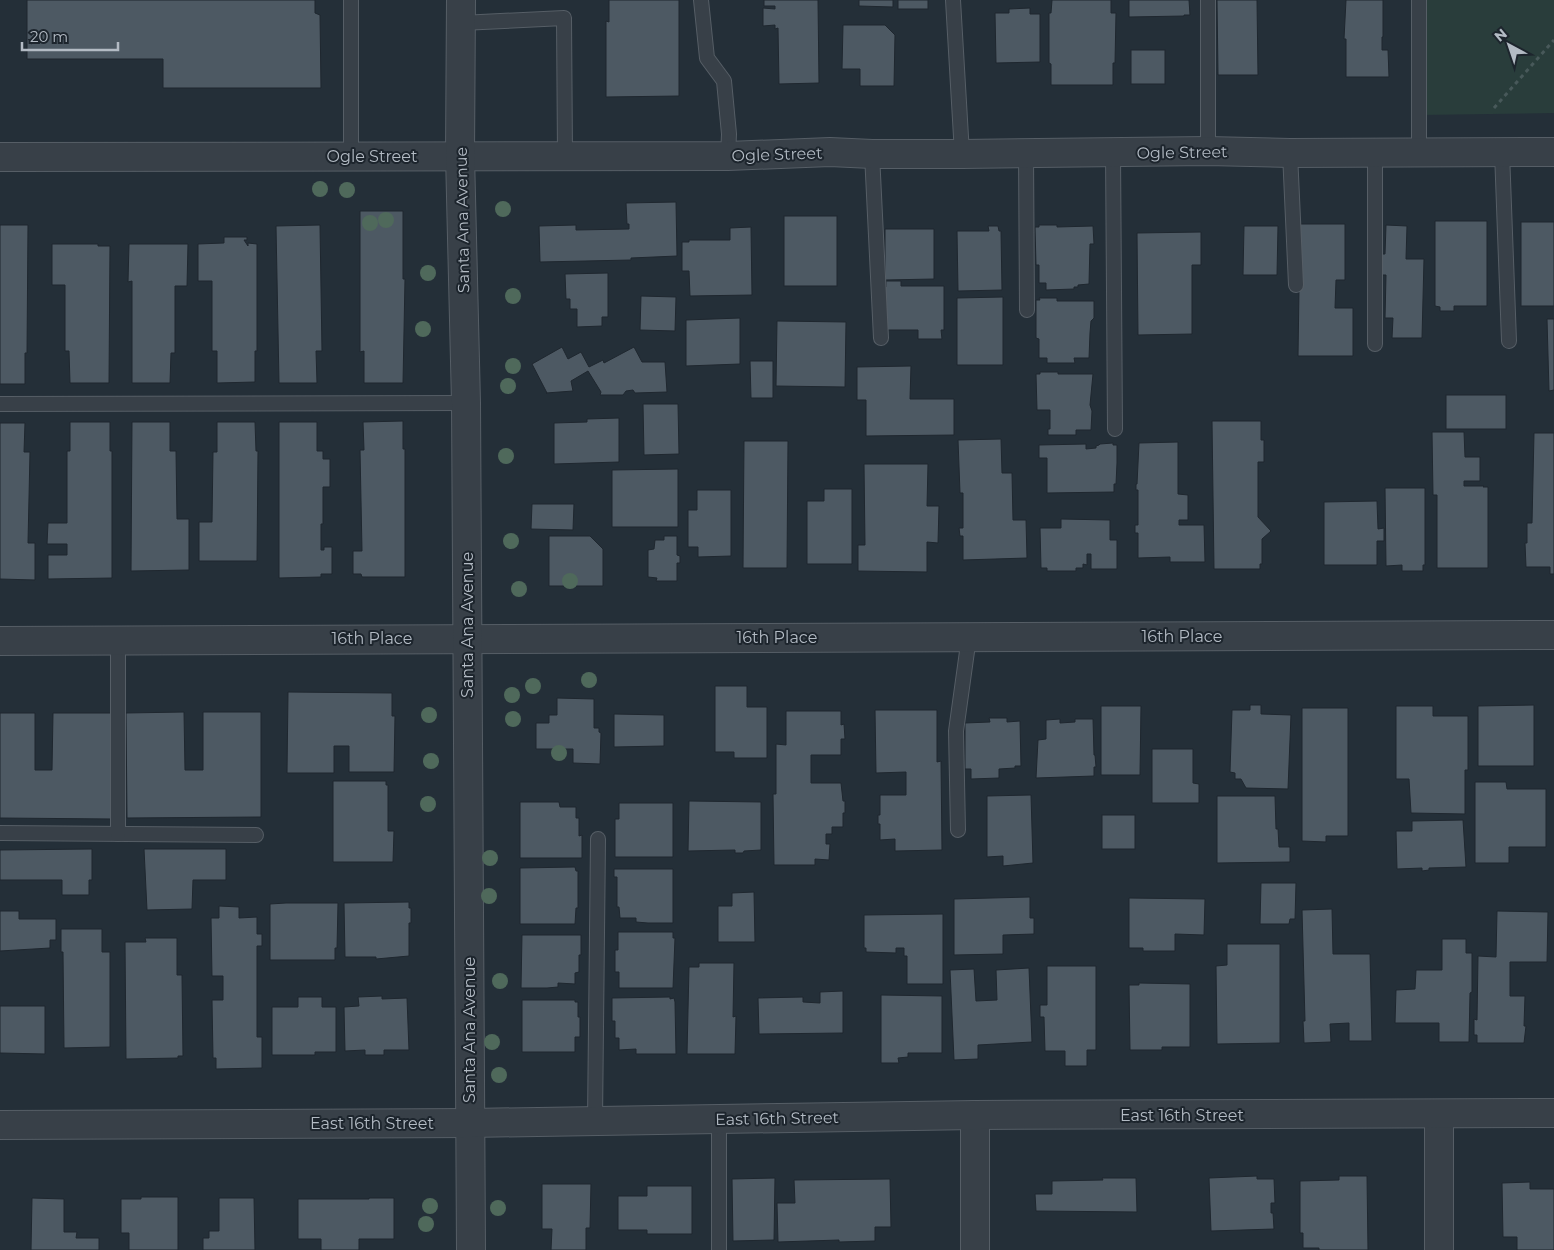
<svg xmlns="http://www.w3.org/2000/svg" width="1554" height="1250" font-family="Montserrat,sans-serif">
<style>
.green{fill:#293d3b}
.building{fill:#4d5963;stroke:#1f272f}
.lines{fill:none;stroke-linecap:round;stroke-linejoin:round}
.service-casing{stroke:#565e66;stroke-width:16}
.minor-casing{stroke:#565e66;stroke-width:30}
.tertiary-casing{stroke:#565e66;stroke-width:30}
.path{stroke:#48595a;stroke-width:3;stroke-dasharray:4 4;stroke-linecap:butt}
.service{stroke:#384048;stroke-width:14}
.minor{stroke:#384048;stroke-width:28}
.tertiary{stroke:#384048;stroke-width:28}
.tree{fill:#4f695b}
.labels{text-anchor:middle;stroke-width:4;stroke-linejoin:round;paint-order:stroke}
.street-label{font-size:16px;fill:#b3bbc4;stroke:#1d252d}
</style>
<rect width="100%" height="100%" fill="#242f38"/>
<polygon class="green" points="1421,0 1554,0 1554,113 1420,115"/>
<g class="building">
<polygon points="27,0 315,0 315,13 320,15 321,88 163,88 163,59 27,59"/>
<polygon points="609,0 679,0 679,96 606,97 606,21 609,22"/>
<polygon points="764,0 818,0 819,83 779,84 778,28 775,29 775,25 763,26 763,8 775,9 775,6 764,6"/>
<polygon points="859,0 893,0 893,7 859,6"/>
<rect x="898" y="0" width="30" height="9"/>
<polygon points="1052,0 1111,0 1111,13 1116,13 1115,63 1113,63 1113,85 1051,85 1051,64 1049,63 1049,13 1051,13"/>
<polygon points="1129,0 1189,0 1190,15 1184,15 1184,16 1129,17"/>
<polygon points="1217,0 1257,0 1258,75 1218,75"/>
<polygon points="1346,0 1383,0 1383,37 1382,37 1382,50 1388,50 1389,77 1346,77 1346,39 1344,39"/>
<polygon points="1030,8 1030,14 1040,14 1040,62 996,63 995,13 1009,13 1009,9"/>
<polygon points="843,25 885,25 895,35 894,86 860,86 860,69 842,69"/>
<rect x="1131" y="50" width="34" height="34"/>
<polygon points="676,202 677,256 631,258 631,260 540,262 539,226 576,225 576,230 629,229 629,224 627,224 626,203"/>
<polygon points="360,211 403,211 403,279 405,279 403,383 364,383 364,351 360,352"/>
<rect x="784" y="216" width="53" height="70"/>
<polygon points="1435,221 1487,221 1487,306 1454,306 1454,311 1440,311 1440,307 1435,306"/>
<rect x="1521" y="222" width="33" height="84"/>
<polygon points="1300,224 1345,224 1345,280 1336,280 1335,308 1353,308 1353,356 1298,356"/>
<polygon points="0,225 28,225 27,353 25,353 25,384 0,384"/>
<polygon points="320,225 322,351 316,351 317,383 279,383 276,226"/>
<polygon points="1039,225 1057,225 1057,227 1093,226 1094,244 1090,244 1089,284 1078,285 1078,287 1074,287 1074,289 1046,290 1046,283 1039,283 1039,265 1036,265 1035,227 1039,227"/>
<polygon points="1386,225 1407,226 1406,259 1424,259 1422,338 1392,338 1393,318 1385,318 1386,275 1380,275 1381,254 1385,254"/>
<polygon points="988,226 998,226 999,231 1001,231 1002,290 958,291 957,231 989,231"/>
<polygon points="1244,226 1278,226 1277,275 1243,275"/>
<polygon points="751,227 752,295 690,296 689,271 682,271 682,242 689,242 689,240 730,240 730,228"/>
<polygon points="885,229 934,229 934,279 885,280"/>
<polygon points="1201,232 1201,265 1192,265 1192,334 1138,335 1137,233"/>
<polygon points="224,237 247,237 247,240 244,240 248,246 248,243 257,244 257,351 255,351 255,382 217,383 217,351 212,351 212,281 198,281 198,244 224,243"/>
<polygon points="52,244 98,244 98,246 110,246 109,383 70,383 69,351 65,351 65,285 52,285"/>
<polygon points="129,244 188,244 187,286 175,286 175,353 171,353 170,383 132,383 132,281 128,282"/>
<polygon points="608,273 608,317 602,317 602,326 577,327 577,309 570,309 570,299 566,299 565,274"/>
<polygon points="886,281 901,281 901,286 944,286 944,330 941,330 942,339 918,339 918,330 882,330 882,287 886,287"/>
<polygon points="641,296 676,297 675,331 640,330"/>
<polygon points="1003,297 1003,365 957,365 957,298"/>
<polygon points="1039,298 1057,298 1057,301 1094,301 1094,318 1091,321 1090,333 1089,358 1074,358 1075,363 1047,363 1047,358 1039,358 1039,339 1036,338 1036,300 1040,300"/>
<polygon points="740,318 740,364 686,366 686,320"/>
<polygon points="1547,319 1554,319 1554,390 1549,391"/>
<polygon points="777,321 846,322 845,387 776,386"/>
<polygon points="562,347 568,359 581,352 589,367 603,360 604,363 634,347 642,362 665,362 667,392 635,393 633,390 626,391 623,395 600,395 601,392 588,371 571,381 573,391 546,393 547,393 532,364"/>
<polygon points="750,361 773,361 773,398 751,398"/>
<polygon points="911,366 910,399 954,399 954,435 866,436 866,400 857,400 857,367"/>
<polygon points="1040,372 1058,372 1058,374 1093,374 1090,405 1092,411 1091,430 1076,430 1076,435 1048,435 1048,429 1050,429 1050,410 1037,410 1036,374 1040,374"/>
<rect x="1446" y="395" width="60" height="34"/>
<polygon points="643,404 678,404 679,454 644,455"/>
<polygon points="619,418 619,462 554,464 554,423 587,422 587,419"/>
<polygon points="403,421 403,449 405,449 405,577 362,577 361,574 353,574 353,551 362,551 360,450 364,450 363,422"/>
<polygon points="1212,421 1261,421 1261,440 1264,440 1264,462 1258,462 1258,517 1271,531 1262,539 1262,564 1260,564 1260,569 1214,569"/>
<polygon points="70,422 110,422 110,451 112,451 112,578 48,579 48,555 67,555 67,544 47,544 48,523 67,523 67,451 70,451"/>
<polygon points="132,422 170,422 170,451 176,451 177,519 189,519 189,570 131,571"/>
<polygon points="217,422 255,422 256,451 258,451 257,561 199,561 199,522 212,522 213,452 217,452"/>
<polygon points="279,422 317,422 317,451 323,451 323,459 330,459 330,487 323,487 323,524 321,524 321,550 324,550 324,547 332,547 332,574 321,574 321,577 279,578"/>
<polygon points="0,423 25,423 24,452 30,452 28,543 35,543 35,580 0,579"/>
<polygon points="1432,432 1464,432 1465,457 1480,457 1480,481 1464,481 1464,486 1484,486 1483,487 1488,487 1488,568 1437,568 1437,495 1433,495"/>
<polygon points="1534,433 1554,433 1554,574 1550,574 1550,567 1526,567 1525,543 1527,543 1527,523 1532,523"/>
<polygon points="1001,439 1002,473 1012,473 1013,520 1026,520 1027,558 963,560 963,536 960,536 959,528 963,528 963,493 960,493 958,440"/>
<polygon points="744,441 788,441 787,568 743,568"/>
<polygon points="1178,442 1178,494 1188,495 1188,520 1179,520 1179,525 1204,525 1205,562 1170,562 1170,557 1138,558 1138,533 1135,533 1135,525 1138,525 1138,490 1136,490 1136,484 1137,484 1139,443"/>
<polygon points="1113,443 1113,445 1117,445 1117,463 1116,484 1114,484 1114,492 1047,493 1047,458 1039,458 1039,445 1086,444 1086,449 1096,448 1096,446 1099,445 1100,444"/>
<polygon points="864,464 928,464 927,506 939,506 938,543 927,542 927,572 858,571 858,545 865,545"/>
<polygon points="678,469 678,527 612,527 612,470"/>
<polygon points="1385,488 1425,488 1425,565 1423,565 1423,571 1402,571 1402,565 1386,566"/>
<polygon points="824,489 852,489 852,564 807,564 807,501 824,501"/>
<polygon points="697,490 731,490 731,556 698,557 698,547 688,547 688,510 697,510"/>
<polygon points="1377,501 1378,529 1384,528 1384,541 1377,541 1377,565 1324,565 1324,502"/>
<polygon points="532,504 574,504 573,530 531,529"/>
<polygon points="1061,519 1110,520 1110,540 1117,540 1117,569 1091,569 1091,554 1087,554 1087,565 1083,564 1083,568 1076,568 1076,571 1047,571 1047,568 1041,568 1040,528 1061,528"/>
<polygon points="549,536 590,536 603,549 603,586 549,586"/>
<polygon points="664,536 677,536 677,555 680,556 680,563 677,563 677,581 656,581 657,578 648,577 648,550 654,549 655,540 664,540"/>
<polygon points="715,686 747,686 747,707 767,707 767,758 734,758 734,752 715,752"/>
<polygon points="288,692 392,693 392,716 395,716 394,772 349,772 349,746 334,746 334,773 287,773"/>
<polygon points="557,698 594,699 594,728 599,728 599,732 601,733 600,764 573,763 573,749 536,749 536,723 549,723 549,715 557,715"/>
<polygon points="1250,705 1261,705 1261,714 1291,715 1288,789 1246,788 1241,779 1235,779 1235,773 1230,772 1232,710 1250,710"/>
<polygon points="1534,705 1534,766 1478,766 1478,706"/>
<polygon points="1101,706 1141,706 1140,775 1101,775"/>
<polygon points="1396,706 1433,706 1433,716 1468,716 1468,770 1465,770 1465,814 1411,813 1409,779 1396,779"/>
<polygon points="1302,708 1348,708 1348,836 1326,836 1326,842 1302,841"/>
<polygon points="875,710 937,710 937,762 941,761 942,850 895,851 895,839 880,840 880,824 878,824 878,815 880,815 880,795 906,795 906,772 876,773"/>
<polygon points="786,711 841,711 841,725 844,724 845,739 841,739 841,755 811,755 811,783 841,783 843,801 845,801 845,813 843,813 843,827 832,827 832,834 826,834 826,844 830,844 829,860 815,859 815,865 774,865 773,794 776,794 776,744 786,745"/>
<polygon points="184,712 185,770 203,770 203,712 261,712 261,817 127,818 126,713"/>
<polygon points="0,713 35,713 35,770 52,770 53,713 112,713 112,819 0,818"/>
<polygon points="614,714 664,715 664,746 614,747"/>
<polygon points="989,718 1007,718 1007,722 1020,721 1021,766 1015,766 1015,768 999,769 999,778 971,779 971,769 965,769 965,723 990,722"/>
<polygon points="1060,719 1060,723 1075,722 1075,719 1093,719 1094,755 1095,755 1096,767 1094,767 1094,776 1036,778 1038,740 1046,739 1046,720"/>
<polygon points="1152,749 1193,749 1193,783 1199,784 1199,803 1152,803"/>
<polygon points="333,781 386,781 386,785 388,785 388,831 394,831 393,862 333,862"/>
<polygon points="1475,782 1506,782 1507,789 1546,789 1546,847 1509,847 1509,863 1475,863"/>
<polygon points="1031,795 1033,863 1003,866 1003,856 987,857 987,796"/>
<polygon points="1217,796 1275,796 1276,829 1278,829 1279,847 1290,847 1290,862 1217,863"/>
<polygon points="689,801 761,802 761,850 744,851 743,853 735,853 735,850 688,851"/>
<polygon points="520,802 559,802 560,807 576,807 576,818 579,818 579,836 582,835 582,858 520,858"/>
<polygon points="619,803 673,803 673,857 615,857 615,819 619,819"/>
<rect x="1102" y="815" width="33" height="34"/>
<polygon points="1463,820 1466,867 1429,868 1429,870 1422,871 1422,868 1397,869 1396,831 1412,831 1412,821"/>
<polygon points="92,849 92,880 89,880 89,895 62,895 62,880 0,880 0,850"/>
<polygon points="144,849 226,849 226,880 193,880 192,909 147,910"/>
<polygon points="575,867 576,871 578,871 578,908 576,908 575,924 520,924 520,868"/>
<polygon points="614,869 673,869 673,923 648,923 636,922 636,918 620,918 619,907 617,907 617,877 614,877"/>
<polygon points="1261,883 1296,883 1295,919 1290,919 1289,924 1260,924"/>
<polygon points="754,892 755,942 718,942 718,906 732,906 732,893"/>
<polygon points="1030,897 1030,918 1034,918 1034,934 1003,935 1003,954 954,955 954,899"/>
<polygon points="1129,898 1205,899 1204,935 1175,934 1175,951 1143,951 1143,948 1129,948"/>
<polygon points="409,902 409,908 411,908 411,923 409,923 409,956 376,959 376,957 345,957 344,903"/>
<polygon points="286,903 338,903 337,948 335,948 335,960 270,960 270,904"/>
<polygon points="219,906 239,907 239,918 257,917 257,934 262,934 262,946 257,946 257,1037 262,1037 262,1068 216,1069 216,1058 213,1058 212,1000 223,1000 223,976 212,976 211,918 219,918"/>
<polygon points="1332,909 1333,954 1370,954 1372,1041 1349,1041 1349,1023 1330,1024 1331,1042 1304,1043 1303,1021 1305,1021 1302,910"/>
<polygon points="0,911 19,911 19,919 56,919 56,940 50,940 50,948 0,951"/>
<polygon points="1497,911 1548,912 1547,962 1510,962 1510,996 1525,996 1524,1026 1526,1026 1524,1043 1477,1043 1477,1035 1474,1035 1474,1019 1477,1020 1478,956 1496,957"/>
<polygon points="943,914 943,984 907,984 907,956 904,956 904,948 896,948 896,953 866,952 866,948 864,948 864,915"/>
<polygon points="61,929 102,929 102,952 110,952 110,1047 64,1048 63,952 61,952"/>
<polygon points="618,932 673,932 673,938 675,938 673,988 619,988 619,972 615,972 615,950 618,950"/>
<polygon points="522,935 581,935 581,955 579,955 579,972 575,973 575,984 558,983 558,987 547,988 521,988"/>
<polygon points="145,938 177,938 177,975 182,975 183,1056 178,1056 178,1058 126,1059 125,942 146,942"/>
<polygon points="1442,939 1466,939 1466,953 1472,953 1472,992 1470,993 1469,1042 1439,1042 1439,1023 1395,1023 1396,990 1415,989 1416,970 1442,970"/>
<polygon points="1227,944 1280,944 1280,1043 1217,1044 1216,966 1227,965"/>
<polygon points="699,963 734,963 733,1017 736,1016 735,1054 687,1054 689,967 699,967"/>
<polygon points="1047,966 1096,966 1096,1050 1087,1050 1087,1066 1065,1066 1065,1051 1045,1051 1044,1017 1040,1017 1040,1005 1047,1005"/>
<polygon points="1029,968 1032,1042 978,1045 978,1059 954,1060 950,970 974,969 976,1001 997,1000 996,970"/>
<polygon points="1139,983 1190,984 1190,1047 1162,1047 1162,1050 1130,1050 1129,985 1139,985"/>
<polygon points="843,991 843,1033 759,1034 758,998 803,997 803,1002 820,1003 820,992"/>
<polygon points="881,995 942,996 942,1053 908,1053 908,1057 898,1058 899,1063 881,1063"/>
<polygon points="382,996 382,999 407,998 409,1050 384,1050 384,1055 365,1055 365,1050 345,1051 344,1007 359,1006 358,997"/>
<polygon points="298,997 322,997 322,1007 336,1007 336,1052 315,1052 315,1055 272,1055 272,1007 298,1007"/>
<polygon points="670,997 670,999 674,998 675,1002 676,1054 636,1054 636,1049 619,1050 619,1038 615,1038 615,1021 612,1021 612,998"/>
<polygon points="522,1000 575,1000 575,1002 578,1002 578,1017 580,1017 580,1037 575,1037 575,1052 522,1052"/>
<polygon points="0,1006 45,1006 45,1054 0,1053"/>
<polygon points="1257,1176 1257,1179 1274,1179 1275,1203 1271,1203 1271,1213 1273,1213 1274,1229 1211,1231 1209,1178"/>
<polygon points="1339,1176 1367,1176 1368,1250 1319,1250 1319,1248 1303,1248 1303,1233 1300,1233 1300,1181 1339,1180"/>
<polygon points="775,1178 774,1240 733,1241 732,1179"/>
<polygon points="1102,1178 1136,1178 1137,1212 1036,1211 1035,1194 1052,1194 1052,1181 1103,1180"/>
<polygon points="890,1179 891,1227 875,1227 875,1241 839,1242 839,1240 778,1242 777,1203 795,1203 794,1180"/>
<polygon points="1530,1182 1530,1189 1554,1189 1554,1250 1517,1250 1517,1237 1503,1237 1502,1183"/>
<polygon points="542,1184 591,1184 590,1228 586,1228 586,1250 551,1250 552,1229 542,1229"/>
<polygon points="647,1186 692,1186 692,1234 647,1234 647,1230 618,1230 618,1196 647,1196"/>
<polygon points="141,1197 178,1197 178,1250 129,1250 129,1233 121,1233 121,1199 141,1199"/>
<polygon points="32,1198 64,1199 64,1232 77,1232 76,1238 99,1238 99,1250 31,1250"/>
<polygon points="219,1198 254,1198 255,1250 203,1250 203,1238 209,1238 209,1231 219,1231"/>
<polygon points="369,1198 394,1198 394,1239 359,1239 359,1250 321,1250 321,1239 298,1239 298,1199 369,1199"/>
</g>
<g class="lines">
<g class="service-casing">
<g id="service">
<polyline points="351,0 351,156"/>
<polyline points="701,0 707,58 724,81 729,134 728,156"/>
<polyline points="953,0 962,154"/>
<polyline points="1208,0 1208,151"/>
<polyline points="1419,0 1419,152"/>
<polyline points="461,23 564,18 565,155"/>
<polyline points="1502,152 1509,341"/>
<polyline points="1113,153 1115,429"/>
<polyline points="1290,153 1296,285"/>
<polyline points="872,154 881,338"/>
<polyline points="1026,154 1027,310"/>
<polyline points="1375,344 1375,152"/>
<polyline points="0,404 466,403"/>
<polyline points="958,830 956,731 969,637"/>
<polyline points="0,833 256,835"/>
<polyline points="118,834 118,640"/>
<polyline points="719,1119 719,1250"/>
<polyline points="595,1121 598,839"/>
</g>
</g>
<g class="minor-casing">
<g id="minor">
<polyline points="0,157 728,156 830,152 872,154 962,154 1208,151 1290,153 1554,152"/>
<polyline points="0,641 1554,635"/>
<polyline points="975,1115 975,1250"/>
<polyline points="1439,1115 1439,1250"/>
</g>
</g>
<g class="tertiary-casing">
<g id="tertiary">
<polyline points="461,0 460,155 466,403 471,1250"/>
<polyline points="0,1125 470,1123 975,1115 1554,1113"/>
</g>
</g>
<polyline class="path" points="1494,108 1554,40"/>
<use href="#service" class="service"/>
<use href="#minor" class="minor"/>
<use href="#tertiary" class="tertiary"/>
</g>
<g class="tree">
<circle cx="320" cy="189" r="8"/>
<circle cx="347" cy="190" r="8"/>
<circle cx="503" cy="209" r="8"/>
<circle cx="386" cy="220" r="8"/>
<circle cx="370" cy="223" r="8"/>
<circle cx="428" cy="273" r="8"/>
<circle cx="513" cy="296" r="8"/>
<circle cx="423" cy="329" r="8"/>
<circle cx="513" cy="366" r="8"/>
<circle cx="508" cy="386" r="8"/>
<circle cx="506" cy="456" r="8"/>
<circle cx="511" cy="541" r="8"/>
<circle cx="570" cy="581" r="8"/>
<circle cx="519" cy="589" r="8"/>
<circle cx="589" cy="680" r="8"/>
<circle cx="533" cy="686" r="8"/>
<circle cx="512" cy="695" r="8"/>
<circle cx="429" cy="715" r="8"/>
<circle cx="513" cy="719" r="8"/>
<circle cx="559" cy="753" r="8"/>
<circle cx="431" cy="761" r="8"/>
<circle cx="428" cy="804" r="8"/>
<circle cx="490" cy="858" r="8"/>
<circle cx="489" cy="896" r="8"/>
<circle cx="500" cy="981" r="8"/>
<circle cx="492" cy="1042" r="8"/>
<circle cx="499" cy="1075" r="8"/>
<circle cx="430" cy="1206" r="8"/>
<circle cx="498" cy="1208" r="8"/>
<circle cx="426" cy="1224" r="8"/>
</g>
<g class="labels">
<g class="street-label">
<text transform="translate(1182 152) rotate(-1)" y="6">Ogle Street</text>
<text transform="translate(777 154) rotate(-2)" y="6">Ogle Street</text>
<text x="372" y="162">Ogle Street</text>
<text transform="translate(462 220) rotate(-91)" y="6">Santa Ana Avenue</text>
<text transform="translate(467 625) rotate(-90)" y="6">Santa Ana Avenue</text>
<text x="1182" y="642">16th Place</text>
<text x="777" y="643">16th Place</text>
<text x="372" y="644">16th Place</text>
<text transform="translate(469 1030) rotate(-90)" y="6">Santa Ana Avenue</text>
<text x="1182" y="1121">East 16th Street</text>
<text transform="translate(777 1118) rotate(-1)" y="6">East 16th Street</text>
<text x="372" y="1129">East 16th Street</text>
</g>
</g>
<g transform="translate(1509 45) rotate(320)" stroke="#1d252d" stroke-width="4" paint-order="stroke">
<path d="M0-4L9 19L0 12L-9 19Z" fill="#b3bbc4"/>
<text y="-8" font-size="14" font-weight="bold" text-anchor="middle" fill="#b3bbc4">N</text>
</g>
<path d="M22 42v8h96v-8" fill="none" stroke="#b3bbc4" stroke-width="2.5"/>
<text x="30" y="42" font-size="15" fill="#b3bbc4" stroke="#1d252d" stroke-width="4" paint-order="stroke">20 m</text>
</svg>
